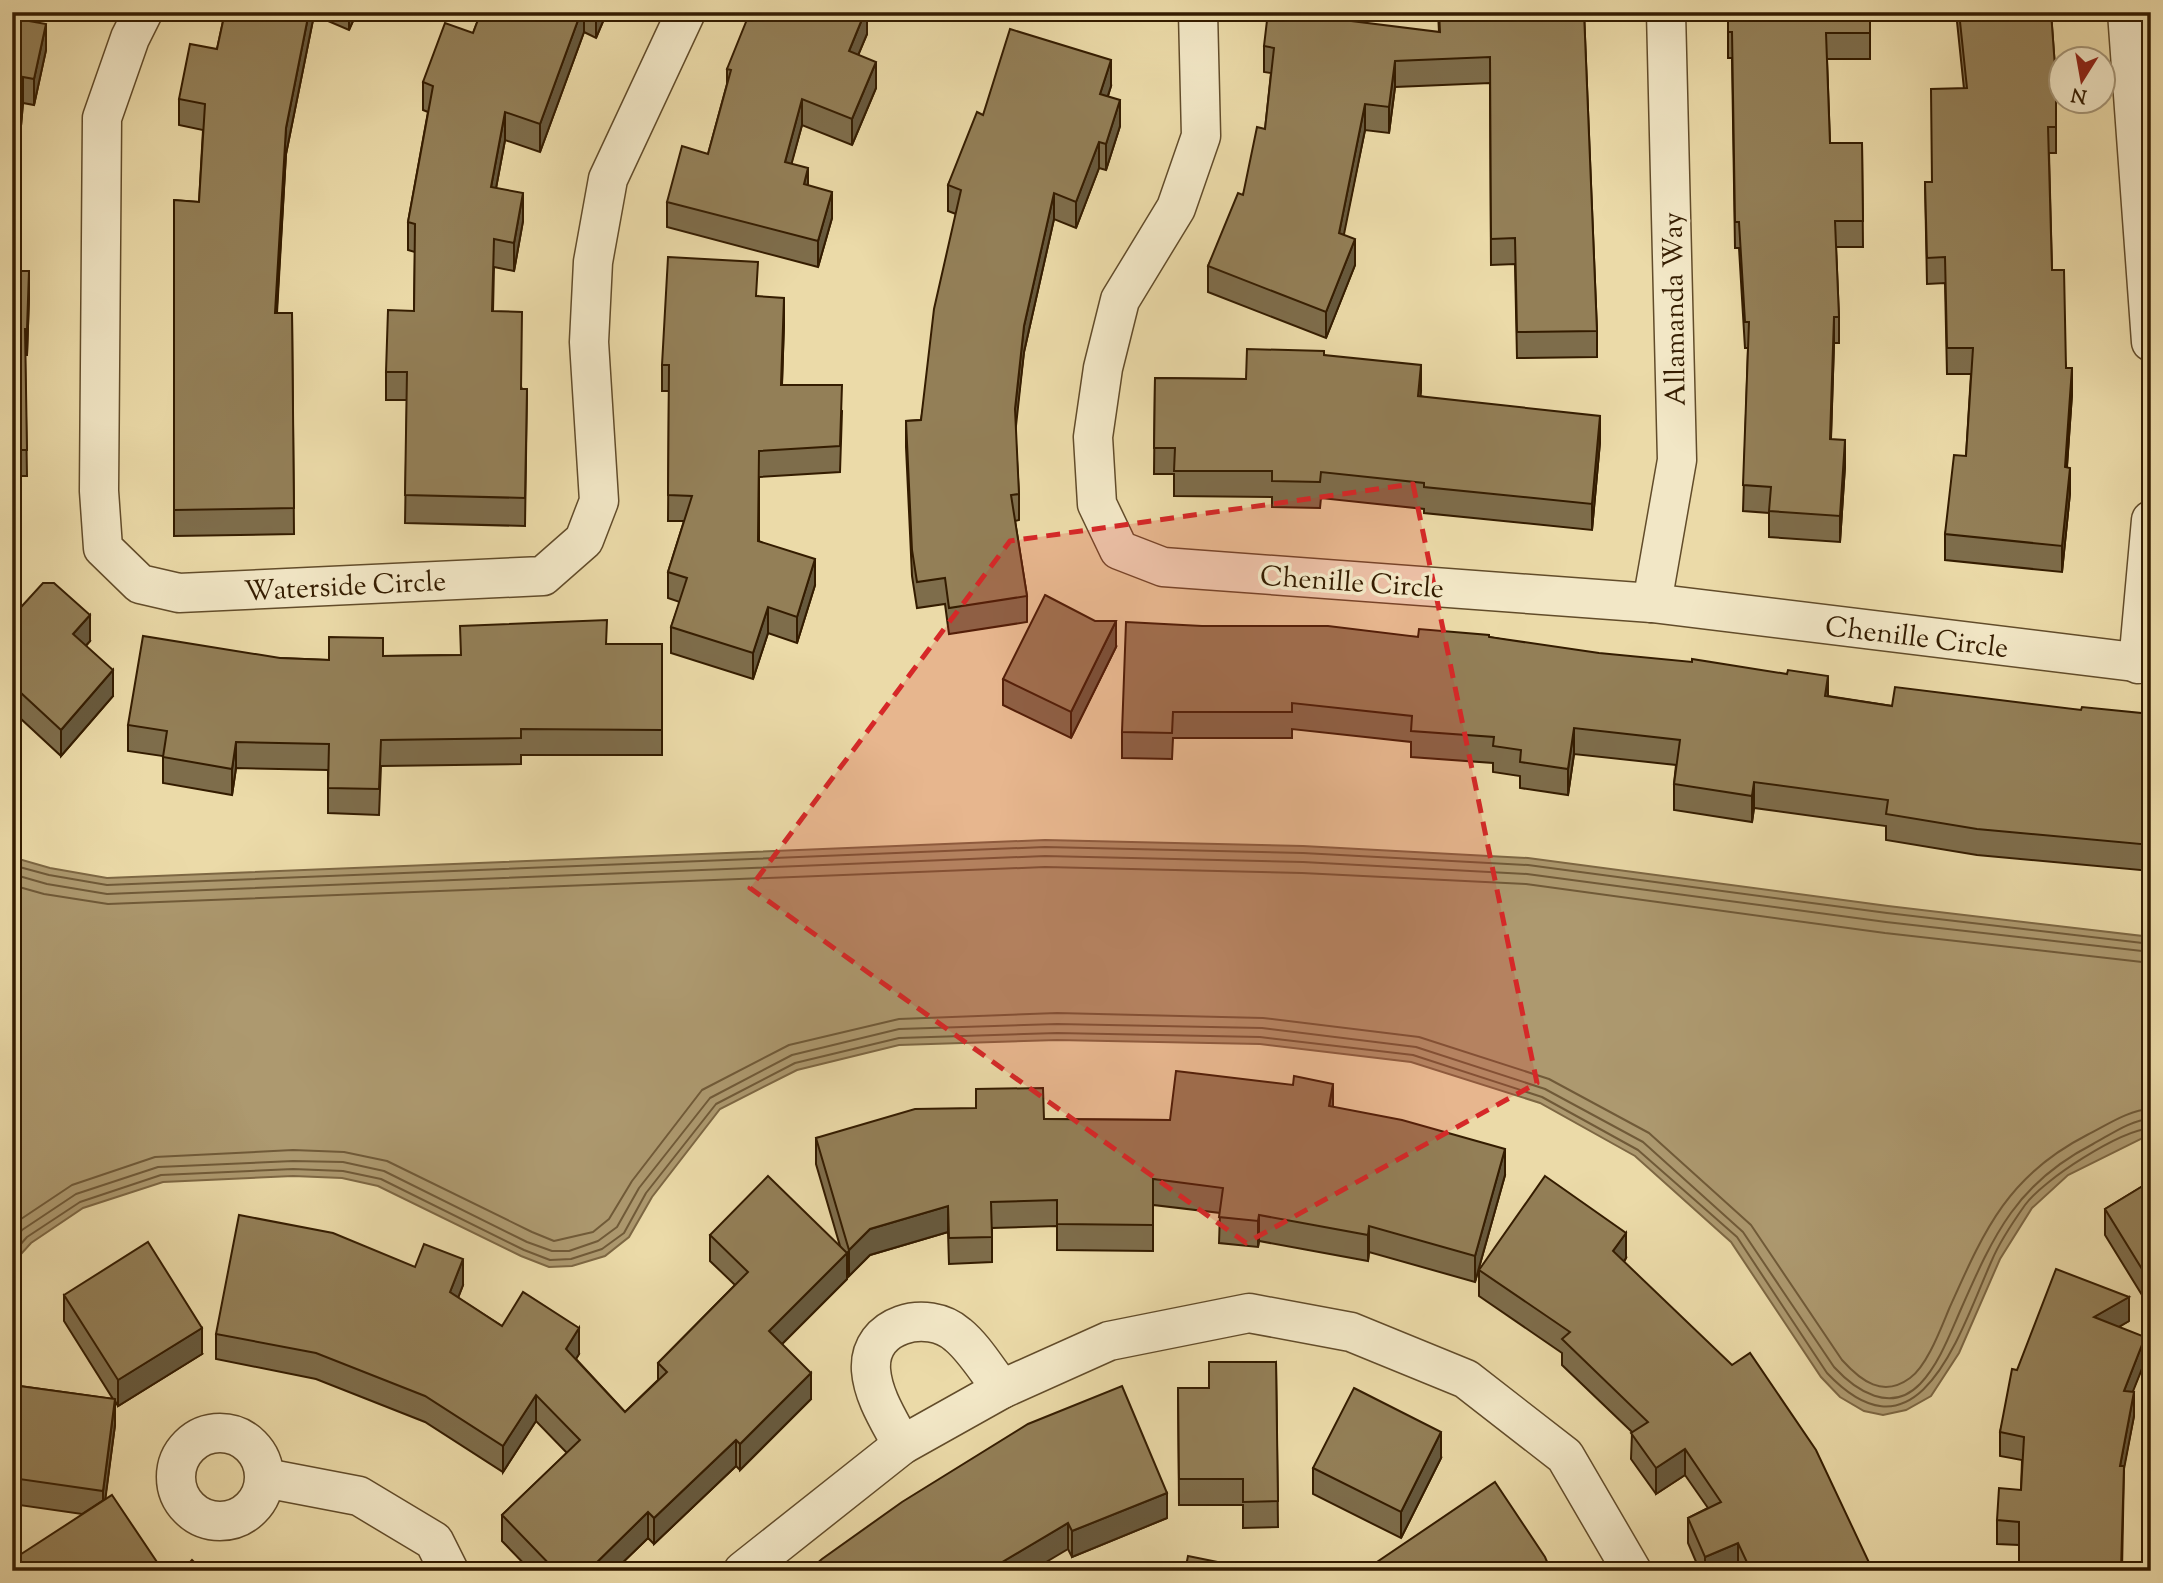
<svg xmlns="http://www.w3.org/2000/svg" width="2163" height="1583" font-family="'Sorts Mill Goudy',serif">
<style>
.water{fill:#ad996f;stroke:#7d6743;stroke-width:2}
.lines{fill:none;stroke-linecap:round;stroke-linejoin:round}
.shore{stroke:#705a38;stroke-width:2}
.minor-casing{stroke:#624c2a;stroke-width:41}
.minor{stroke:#f2e7c6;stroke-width:38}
.wall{fill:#7e6d4b;stroke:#341c00;stroke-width:2}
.shaded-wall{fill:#67593d;stroke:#341c00;stroke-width:2}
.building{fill:#937f57;stroke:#341c00;stroke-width:2}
.marked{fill:#d62828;fill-opacity:0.2;stroke:#d62828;stroke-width:5;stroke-dasharray:14 9;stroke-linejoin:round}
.labels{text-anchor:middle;stroke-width:7;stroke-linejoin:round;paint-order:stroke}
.street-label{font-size:28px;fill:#341c00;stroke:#f2e7c6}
</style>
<rect width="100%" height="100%" fill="#ebdaa8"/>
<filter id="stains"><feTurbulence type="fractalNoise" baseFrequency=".00286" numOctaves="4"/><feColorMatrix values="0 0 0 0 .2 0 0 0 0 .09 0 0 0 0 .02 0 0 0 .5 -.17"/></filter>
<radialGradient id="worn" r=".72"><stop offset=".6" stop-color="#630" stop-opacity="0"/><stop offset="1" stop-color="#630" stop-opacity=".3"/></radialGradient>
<polygon class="water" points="1045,840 1303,846 1528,858 1888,906 2151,937 2151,1134 2068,1175 2032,1208 2000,1259 1959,1353 1931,1396 1906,1410 1883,1415 1864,1411 1840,1397 1821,1377 1731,1242 1635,1156 1540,1103 1411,1062 1260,1044 1057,1040 899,1045 797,1070 720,1109 652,1197 629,1237 605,1256 572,1266 549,1267 521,1256 378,1186 342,1178 293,1176 163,1182 83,1208 31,1243 12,1264 12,857 50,868 107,878"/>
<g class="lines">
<g class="shore">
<polyline points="12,865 49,875 107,885 1045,847 1303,853 1528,865 1887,913 2151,944"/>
<polyline points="12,874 47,884 107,894 1045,856 1303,862 1527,874 1886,922 2151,952"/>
<polyline points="12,885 44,894 108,904 1045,867 1302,873 1526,884 1885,933 2151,963"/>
<path d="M12 1225 72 1185 155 1157 293 1150 344 1152 387 1161 532 1232 554 1241 593 1232 609 1219 632 1181 702 1090 789 1045 899 1019 1057 1013 1263 1018 1419 1037 1549 1079 1649 1133 1751 1225 1842 1360C1861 1381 1883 1398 1910 1378 1927 1366 1941 1328 1949 1309 1984 1231 2007 1176 2087 1135 2107 1125 2128 1110 2151 1109"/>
<path d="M12 1241 22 1230 76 1194 158 1167 293 1161 343 1162 384 1171 527 1242 552 1251H569L598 1241 617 1227 639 1188 710 1098 792 1055 899 1029 1057 1024 1262 1028 1416 1047 1545 1089 1643 1142 1743 1232 1834 1367C1856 1391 1891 1414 1920 1384 1939 1364 1950 1334 1961 1309 1994 1234 2017 1183 2093 1144 2110 1135 2130 1120 2151 1119"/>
<path d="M12 1254 27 1237 80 1202 161 1175 293 1169 343 1171 381 1179 524 1250 550 1260 571 1259 602 1249 624 1233 646 1193 716 1104 795 1063 899 1038 1057 1033 1260 1037 1413 1055 1542 1097 1638 1150 1737 1237 1827 1373C1920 1471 1961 1329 1992 1260 2000 1241 2013 1222 2025 1205 2044 1179 2119 1131 2151 1128"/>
</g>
<g class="minor-casing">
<g id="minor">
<polyline points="143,12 130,38 102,118 99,491 103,548 140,584 179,593 543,576 584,540 599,501 589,342 593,262 608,179 686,12"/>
<polyline points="1198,12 1201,136 1176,208 1120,300 1103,368 1093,437 1097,504 1119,550 1163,567 1652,603 2151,664"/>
<polyline points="2127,12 2151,342"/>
<polyline points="1652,603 1677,460 1666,12"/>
<polyline points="2138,664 2151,520"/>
<circle cx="220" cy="1477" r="44"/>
<path d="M902 1445C890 1422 873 1397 871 1370 868 1324 927 1308 958 1335 975 1349 988 1372 1002 1389"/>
<polyline points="265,1478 359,1496 434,1541 449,1571"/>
<polyline points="743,1571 902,1445 1002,1389 1109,1341 1249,1313 1351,1332 1466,1379 1565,1456 1632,1571"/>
</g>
</g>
<use href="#minor" class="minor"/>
</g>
<g class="wall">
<polygon points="12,12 28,21 46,50 34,105 23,103 12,229"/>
<polygon points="225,12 357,12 349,30 314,15 286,154 277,313 292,313 294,534 174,536 174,200 199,202 203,130 179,125 179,99 217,49"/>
<polygon points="481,12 607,12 596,38 584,32 540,152 505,140 496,188 523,221 514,271 494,267 493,311 522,389 527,389 525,526 405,523 407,400 386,400 386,372 414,311 415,252 408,250 408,222 428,112 423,110 423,82 473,33"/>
<polygon points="867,12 867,34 858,55 876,88 852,145 802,125 791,164 832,218 818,267 667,227 667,202 708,154 727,84 727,69 770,20"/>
<polygon points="1438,12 1584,12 1597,331 1597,357 1517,358 1515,264 1491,265 1490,83 1395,87 1389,133 1365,130 1343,235 1355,265 1326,338 1208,292 1208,266 1243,195 1265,129 1271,73 1264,72 1264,46 1439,32"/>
<polygon points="1728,12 1940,12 1870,17 1870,59 1827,59 1830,143 1862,143 1863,247 1836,247 1839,317 1839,343 1834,343 1831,439 1845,466 1840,542 1769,537 1769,513 1743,511 1748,348 1745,348 1739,248 1735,248 1732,58 1728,58"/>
<polygon points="1956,12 2051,12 2056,81 2056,153 2049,153 2052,270 2066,368 2072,394 2067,467 2070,493 2062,572 1945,560 1945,534 1966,456 1971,374 1947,374 1945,283 1927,284 1925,182 1932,182 1964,89"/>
<polygon points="1111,86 1108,96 1120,126 1106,170 1099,168 1076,228 1054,219 1024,352 1015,427 1019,494 1019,520 1015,521 1027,596 1027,622 949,634 945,604 917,608 912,576 906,447 906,421 921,420 956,214 948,211 948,185 983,115"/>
<polygon points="12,271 29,297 27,355 25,355 27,476 12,476"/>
<polygon points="758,296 784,323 782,385 842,411 840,472 759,477 759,541 815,585 797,643 768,633 753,679 671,653 671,627 680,602 668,598 668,572 684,521 668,521 669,391 662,391 662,365"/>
<polygon points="1324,355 1421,391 1420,396 1600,442 1592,530 1424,513 1424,509 1321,498 1320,508 1272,507 1272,497 1174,496 1174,474 1154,474 1155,378 1246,379"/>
<polygon points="12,499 14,524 14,550 12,550"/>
<polygon points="12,617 90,641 86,646 113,696 61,756 21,719 12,729"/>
<polygon points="1202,626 1418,637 1489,637 1828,696 1892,706 2081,710 2151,714 2151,871 1977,855 1886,840 1886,826 1754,808 1752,822 1674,810 1674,784 1676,765 1574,754 1568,795 1520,788 1520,776 1493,772 1493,763 1411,757 1411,742 1292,729 1292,738 1173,738 1172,759 1122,758 1122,732"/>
<polygon points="607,644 662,644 662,755 521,755 521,764 381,766 379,815 328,813 328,770 236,768 232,795 163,783 163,756 128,751 128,725 280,658 329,660 383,656 460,655"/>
<polygon points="1116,647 1071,738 1003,705 1003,679"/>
<polygon points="1333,1107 1505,1175 1475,1282 1369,1252 1368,1261 1259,1241 1258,1247 1219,1243 1220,1213 1153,1205 1153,1251 1057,1250 1057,1226 992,1228 992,1262 949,1264 948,1232 870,1255 849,1276 847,1268 847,1279 782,1344 811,1399 740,1470 736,1466 654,1544 648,1538 614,1571 531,1571 502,1541 502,1515 567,1453 536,1421 503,1472 425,1422 316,1379 216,1359 216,1334 415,1267 463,1285 458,1298 502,1326 579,1354 576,1359 625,1412 658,1380 658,1363 735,1285 710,1261 710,1235 840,1246 816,1164 816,1138 1044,1119 1170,1120"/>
<polygon points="2151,1181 2150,1308 2105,1235 2105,1209"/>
<polygon points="1626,1258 1624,1262 1873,1571 1739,1571 1738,1569 1733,1571 1700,1571 1688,1543 1688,1518 1708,1508 1685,1475 1656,1494 1631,1459 1632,1432 1562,1365 1562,1353 1479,1296 1479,1270"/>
<polygon points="64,1295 202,1354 118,1406 115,1401 115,1425 105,1499 82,1514 12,1504 12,1385 113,1399 64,1321"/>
<polygon points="2129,1321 2119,1327 2145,1361 2132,1392 2134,1416 2124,1466 2122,1571 2019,1571 2019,1545 1997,1544 1997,1520 2021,1490 2022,1460 2000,1456 2000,1432 2017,1370"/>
<polygon points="1276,1362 1278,1527 1243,1528 1243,1505 1179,1505 1178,1388 1209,1388"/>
<polygon points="1441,1458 1401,1538 1313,1494 1313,1468"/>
<polygon points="902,1502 1167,1518 1072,1557 1068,1549"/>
</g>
<g class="shaded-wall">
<polygon points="24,12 30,12 23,46 23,20"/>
<polygon points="309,12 314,12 314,15 286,154 275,339 275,313 286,128"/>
<polygon points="349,12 357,12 349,30"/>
<polygon points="581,12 584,12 584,32 540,152 540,124"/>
<polygon points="596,12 607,12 596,38"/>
<polygon points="865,12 867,12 867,34 849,77 849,51"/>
<polygon points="46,24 46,50 34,105 34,79"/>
<polygon points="1111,60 1111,86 1100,120 1100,94"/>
<polygon points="1395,61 1395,87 1389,133 1389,107"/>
<polygon points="876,62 876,88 852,145 852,119"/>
<polygon points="23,77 23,103 12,229 12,203"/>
<polygon points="802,99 802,125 785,188 785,162"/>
<polygon points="1120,100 1120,126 1106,170 1106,144"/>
<polygon points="1365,104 1365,130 1339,259 1339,233"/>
<polygon points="505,112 505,140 491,215 491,187"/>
<polygon points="1099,142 1099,168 1076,228 1076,202"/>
<polygon points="808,168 808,194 804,184"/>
<polygon points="832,192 832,218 818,267 818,241"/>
<polygon points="523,193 523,221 514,271 514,243"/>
<polygon points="1054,193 1054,219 1024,352 1015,435 1015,409 1024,326"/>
<polygon points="1355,239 1355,265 1326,338 1326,312"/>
<polygon points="29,271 29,297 27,355 27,329"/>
<polygon points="784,298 784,323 781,411 781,385"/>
<polygon points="1834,317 1834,343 1830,465 1830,439"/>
<polygon points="1421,365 1421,391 1418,421 1418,396"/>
<polygon points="2072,368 2072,394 2065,493 2065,467"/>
<polygon points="1600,416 1600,442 1592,530 1592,504"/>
<polygon points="1845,440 1845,466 1840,542 1840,516"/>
<polygon points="2070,468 2070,493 2062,572 2062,546"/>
<polygon points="815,559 815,585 797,643 797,617"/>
<polygon points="768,607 768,633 753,679 753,653"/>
<polygon points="90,615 90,641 73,660 73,634"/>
<polygon points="1116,621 1116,647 1071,738 1071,712"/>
<polygon points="113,670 113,696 61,756 61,730"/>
<polygon points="1828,676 1828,702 1825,696"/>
<polygon points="21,693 21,719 12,729 12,703"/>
<polygon points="1574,728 1574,754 1568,795 1568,769"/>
<polygon points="236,742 236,768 232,795 232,769"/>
<polygon points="1754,782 1754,808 1752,822 1752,796"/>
<polygon points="1333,1084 1333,1110 1329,1106"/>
<polygon points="1505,1149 1505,1175 1475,1282 1475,1256"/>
<polygon points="948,1206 948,1232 870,1255 849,1276 849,1250 870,1229"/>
<polygon points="1259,1215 1259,1241 1258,1247 1258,1221"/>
<polygon points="1369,1226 1369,1252 1368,1261 1368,1235"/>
<polygon points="1626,1233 1626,1258 1613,1277 1613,1251"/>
<polygon points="847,1253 847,1279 769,1357 769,1331"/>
<polygon points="463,1259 463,1285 450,1318 450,1292"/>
<polygon points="2129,1297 2129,1321 2094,1341 2094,1317"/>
<polygon points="202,1328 202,1354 118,1406 118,1380"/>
<polygon points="579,1328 579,1354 566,1375 566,1349"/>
<polygon points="2145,1337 2145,1361 2124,1414 2124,1391"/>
<polygon points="811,1373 811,1399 740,1470 740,1444"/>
<polygon points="2134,1392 2134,1416 2120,1490 2120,1466"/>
<polygon points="536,1395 536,1421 503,1472 503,1446"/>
<polygon points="115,1399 115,1425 103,1517 103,1491"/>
<polygon points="1441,1432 1441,1458 1401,1538 1401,1512"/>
<polygon points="736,1440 736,1466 654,1544 654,1518"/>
<polygon points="1685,1449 1685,1475 1656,1494 1656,1468"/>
<polygon points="1167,1493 1167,1518 1072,1557 1072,1531"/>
<polygon points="648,1512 648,1538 614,1571 588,1571"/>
<polygon points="1068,1523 1068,1549 1031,1571 987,1571"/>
<polygon points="1738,1543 1738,1569 1733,1571 1705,1571 1705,1557"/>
</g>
<g class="building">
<polygon points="12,12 24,12 23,20 46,24 34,79 23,77 12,203"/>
<polygon points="225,12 309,12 286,128 275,313 292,313 294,508 174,510 174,200 199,202 205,104 179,99 190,44 217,49"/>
<polygon points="481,12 581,12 540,124 505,112 491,187 523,193 514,243 494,239 492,311 522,312 521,389 527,389 525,498 405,495 407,372 386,372 388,310 414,311 415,224 408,222 433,86 423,82 445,23 473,33"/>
<polygon points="750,12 770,20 773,12 865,12 849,51 876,62 852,119 802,99 785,162 808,168 804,184 832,192 818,241 667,202 682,146 708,154 731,70 727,69"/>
<polygon points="1268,12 1279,12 1440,32 1439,12 1584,12 1597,331 1517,332 1515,238 1491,239 1490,57 1395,61 1389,107 1365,104 1339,233 1355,239 1326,312 1208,266 1238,193 1243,195 1257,127 1265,129 1274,48 1264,46"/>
<polygon points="1728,12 1870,12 1870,33 1826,33 1830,143 1862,143 1863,221 1835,221 1839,317 1834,317 1830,439 1845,440 1840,516 1769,511 1771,487 1743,485 1749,322 1745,322 1739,222 1735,222 1732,32 1728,32"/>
<polygon points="1959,12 2051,12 2056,81 2056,127 2048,127 2052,270 2064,270 2066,368 2072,368 2065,467 2070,468 2062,546 1945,534 1954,455 1966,456 1973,348 1947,348 1945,257 1927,258 1925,182 1932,182 1931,89 1967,88"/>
<polygon points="1010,29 1111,60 1100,94 1120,100 1106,144 1099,142 1076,202 1054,193 1024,326 1015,409 1019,494 1011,495 1027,596 949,608 945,578 917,582 912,550 906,421 921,420 934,309 961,190 948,185 977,112 983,115"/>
<polygon points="668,257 758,262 756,296 784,298 781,385 842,385 840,446 759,451 758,541 815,559 797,617 768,607 753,653 671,627 687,578 668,572 692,496 668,495 669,365 662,365"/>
<polygon points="12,271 29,271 27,329 25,329 27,450 12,450"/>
<polygon points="1247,349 1324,351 1324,355 1421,365 1418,396 1600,416 1592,504 1424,487 1424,483 1321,472 1320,482 1272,481 1272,471 1174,471 1175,448 1154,448 1155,378 1246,379"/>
<polygon points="12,499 14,524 12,524"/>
<polygon points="43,583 54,583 90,615 73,634 113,670 61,730 21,693 12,703 12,617"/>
<polygon points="1045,595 1095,621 1116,621 1071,712 1003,679"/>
<polygon points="607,620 606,644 662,644 662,730 521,729 521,738 381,740 379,789 328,788 329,744 236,742 232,769 163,757 167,731 128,725 143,636 280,658 329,660 329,637 383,638 383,656 461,655 460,626"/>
<polygon points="1126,622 1202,626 1328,626 1418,637 1419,629 1489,635 1489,637 1599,653 1692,662 1692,659 1787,674 1788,670 1828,676 1825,696 1892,706 1895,687 2081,710 2082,707 2151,714 2151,845 1977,829 1886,814 1888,800 1754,782 1752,796 1674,784 1680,740 1574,728 1568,769 1520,762 1521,750 1493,746 1494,737 1411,731 1412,716 1292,703 1292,712 1173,712 1172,733 1122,732"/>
<polygon points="1176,1071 1293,1085 1294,1076 1333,1084 1329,1106 1402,1120 1505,1149 1475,1256 1369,1226 1368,1235 1259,1215 1258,1221 1219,1217 1223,1188 1153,1179 1153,1225 1057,1224 1057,1200 991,1202 992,1237 949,1238 948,1206 870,1229 849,1250 816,1138 915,1109 976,1108 976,1089 1043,1088 1044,1119 1170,1120"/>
<polygon points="768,1176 847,1253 769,1331 811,1373 740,1444 736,1440 654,1518 648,1512 588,1571 556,1571 502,1515 580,1440 536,1395 503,1446 425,1396 316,1353 216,1334 239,1215 333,1233 415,1267 424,1244 463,1259 450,1292 502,1326 523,1292 579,1328 566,1349 625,1412 667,1372 658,1363 748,1272 710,1235"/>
<polygon points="1545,1176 1626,1233 1613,1251 1732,1365 1750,1353 1816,1450 1873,1571 1751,1571 1738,1543 1705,1557 1688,1518 1721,1502 1685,1449 1656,1468 1631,1433 1648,1422 1562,1339 1570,1332 1479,1270"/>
<polygon points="2151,1181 2151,1282 2150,1282 2105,1209"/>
<polygon points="148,1242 202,1328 118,1380 64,1295"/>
<polygon points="2056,1269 2129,1297 2094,1317 2145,1337 2124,1391 2134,1392 2120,1466 2124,1466 2121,1571 2019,1571 2019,1522 1997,1520 1999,1488 2021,1490 2024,1437 2000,1432 2012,1369 2017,1370"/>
<polygon points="1209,1362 1276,1362 1278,1501 1243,1502 1243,1479 1179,1479 1178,1388 1209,1388"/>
<polygon points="12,1385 115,1399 103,1491 12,1478"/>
<polygon points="1122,1386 1167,1493 1072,1531 1068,1523 987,1571 808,1571 822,1559 902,1502 1028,1424"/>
<polygon points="1354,1388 1441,1432 1401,1512 1313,1468"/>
<polygon points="1495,1482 1545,1557 1551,1571 1379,1571 1374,1564"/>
<polygon points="112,1495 163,1571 12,1571 12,1560"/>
<polygon points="1188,1556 1262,1571 1185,1571"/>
<polygon points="192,1560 203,1571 182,1571"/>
<polygon points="348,1563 356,1571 340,1571"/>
</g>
<path class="marked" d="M1413 484 1537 1083 1246 1243 750 888 1010 541Z"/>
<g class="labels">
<g class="street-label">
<text transform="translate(1673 309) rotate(-91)" y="10">Allamanda Way</text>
<text transform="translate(1352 581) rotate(4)" y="10">Chenille Circle</text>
<text transform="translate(345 585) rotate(-3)" y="10">Waterside Circle</text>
<text transform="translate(1917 636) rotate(7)" y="10">Chenille Circle</text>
</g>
</g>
<rect width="2163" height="1583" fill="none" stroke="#ebdaa8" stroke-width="42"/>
<rect x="14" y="14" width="2135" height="1555" fill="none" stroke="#341c00" stroke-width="3.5"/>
<rect x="21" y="21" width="2121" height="1541" fill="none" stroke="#341c00" stroke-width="2"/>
<g transform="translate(2082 80) rotate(191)"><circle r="33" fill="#f2e7c6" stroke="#a69677" stroke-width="2"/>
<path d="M0-5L12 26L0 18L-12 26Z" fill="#8f2418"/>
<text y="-10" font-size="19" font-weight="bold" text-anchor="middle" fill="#341c00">N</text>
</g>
<rect width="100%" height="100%" filter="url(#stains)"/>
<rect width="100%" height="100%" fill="url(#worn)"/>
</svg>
